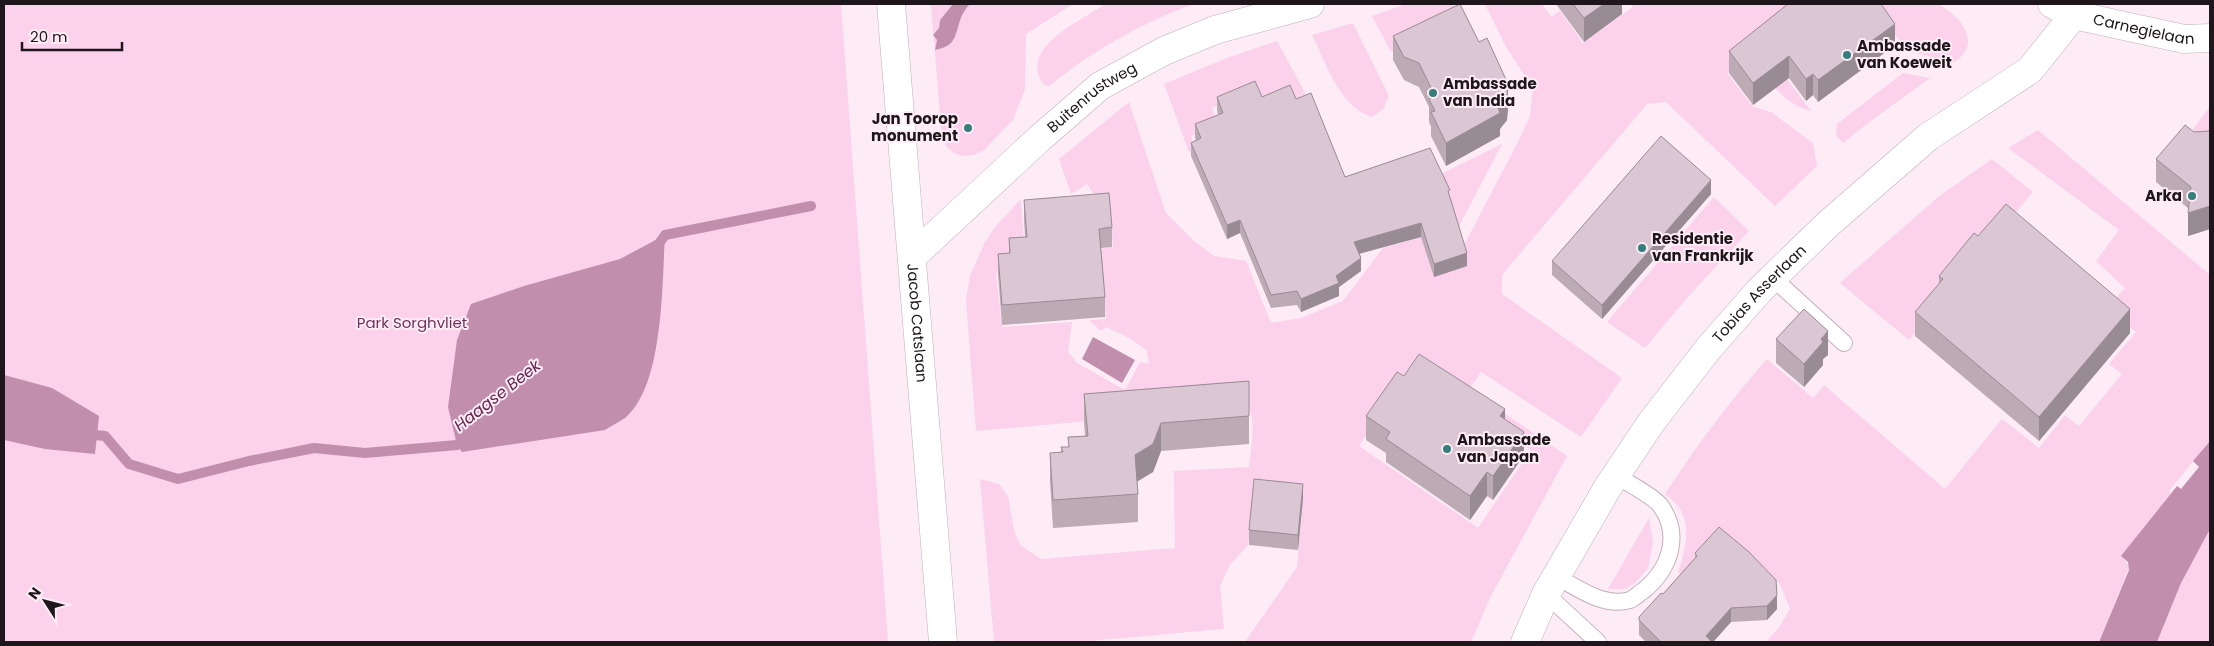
<svg xmlns="http://www.w3.org/2000/svg" width="2214" height="646" font-family="Poppins,sans-serif">
<style>
.green{fill:#fbd1eb;fill-rule:evenodd}
.water{fill:#c18eae}
.lines{fill:none;stroke-linecap:round;stroke-linejoin:round}
.stream{stroke:#c18eae;stroke-width:10}
.lane-casing{stroke:#c2aeba;stroke-width:18}
.street-casing{stroke:#c2aeba;stroke-width:29}
.secondary-casing{stroke:#c2aeba;stroke-width:29}
.lane{stroke:#fff;stroke-width:16}
.street{stroke:#fff;stroke-width:28}
.secondary{stroke:#fff;stroke-width:28}
.wall{fill:#bcaab5}
.shaded-wall{fill:#998b94}
.building{fill:#dbc6d3;stroke:#998b94}
.poi-dot{fill:#367e7b;stroke:#fdecf6;stroke-width:2}
.labels{text-anchor:middle;stroke-width:4;stroke-linejoin:round;paint-order:stroke}
.street-label{font-size:15px;fill:#1e161b;stroke:#fdecf6}
.poi-label{font-size:15px;font-weight:bold;fill:#1e161b;stroke:#fdecf6;text-anchor:start}
.park-label{font-size:15px;fill:#70325c;stroke:#fdecf6}
.water-label{font-size:16px;font-style:italic;fill:#642651;stroke:#fdecf6}
</style>
<rect width="100%" height="100%" fill="#fdecf6"/>
<g class="green">
<polygon points="4,4 841,4 888,642 4,642"/>
<path d="M931 4H953L940 20 939 29 933 35 937 40 935 50 957 33C957 20 961 13 970 4H1073L1026 34 1025 89 1013 120 984 150 974 155 963 156 954 153 947 147 942 139Z"/>
<path d="M1105 4H1194C1140 23 1093 51 1049 86L1044 85C1017 46 1083 21 1105 4Z"/>
<polygon points="1406,4 1453,4 1460,19 1391,52 1372,16"/>
<path d="M1485 4H1542L1551 17 1560 11 1583 43 1633 7 1631 4H1805L1760 43 1811 111C1783 104 1766 77 1750 55L1727 73 1753 107 1771 112 1813 143 1817 166 1775 206 1666 102 1647 104 1502 275V294L1622 378 1581 437 1481 372 1469 389 1567 456 1491 596 1471 642H1245L1297 567 1303 498 1254 493 1248 545 1229 566 1220 586 1224 629 1077 642H994L980 479 999 484 1008 496 1014 531 1020 545 1041 559 1175 548 1174 471 1249 467C1251 447 1256 426 1249 407L976 431 966 300 970 276 984 244 995 227 1021 199 1025 255 1009 271 996 273 1002 327 1072 322 1068 352 1077 363 1125 390 1140 362 1149 364 1147 351C1136 341 1120 333 1106 327L1101 331 1089 320 1106 319 1100 249 1113 247 1111 220 1087 184 1071 194 1059 159 1129 102 1166 213 1195 242 1214 256 1246 261 1271 323 1301 318 1343 301 1383 248 1415 239 1409 221 1437 176 1502 144 1456 232 1462 249 1518 142 1530 116 1533 88 1506 47ZM1411 367 1531 450 1478 528 1359 446Z"/>
<path d="M1873 4C1885 4 1930 1 1938 4 1942 5 1947 11 1951 13 1973 31 1976 53 1947 66L1933 57 1907 51Z"/>
<path d="M1353 23 1389 96 1383 109 1372 117C1339 107 1326 62 1312 35Z"/>
<polygon points="1277,41 1310,102 1265,104 1257,87 1212,108 1218,123 1191,136 1196,149 1189,152 1164,84 1227,58"/>
<polygon points="1903,73 1929,78 1937,73 1872,120 1843,143 1836,135 1837,124"/>
<polygon points="2210,107 2210,138 2192,130"/>
<path d="M2038 130 2210 275V440L2169 491 2171 493 2122 556 2129 566 2128 570 2099 642H1766L1780 626 1790 609 1780 584 1742 549 1683 577 1678 572C1688 542 1694 514 1665 494 1696 446 1730 401 1767 359L1813 398 1824 385 1945 489 2002 419 2039 448 2065 415 2079 426 2122 374 2109 364 2136 332 2107 308 2125 288 2096 261 2119 230 2008 148Z"/>
<polygon points="1992,159 2033,192 1909,340 1840,283 1841,282 1938,197"/>
<polygon points="1714,197 1749,231 1687,298 1645,348 1607,322"/>
<polygon points="1649,518 1653,542 1648,568 1634,584 1625,589 1608,589"/>
<polygon points="2210,529 2210,642 2157,642 2181,583"/>
</g>
<g class="water">
<path d="M953 4H970C951 23 965 45 935 50L937 40 933 35 939 28 940 20Z"/>
<path d="M665 235C662 282 664 386 625 418 619 422 611 426 605 430L462 452 457 445 448 407 457 340 471 304 524 286 620 259Z"/>
<polygon points="1093,337 1135,360 1122,383 1082,359"/>
<polygon points="4,375 52,388 99,416 95,454 45,449 4,440"/>
<polygon points="2210,441 2210,529 2181,583 2157,642 2099,642 2129,570 2128,562 2121,556 2177,486 2181,489 2199,467 2193,461"/>
</g>
<g class="lines">
<g class="stream">
<polyline points="658,245 665,235 811,206"/>
<polyline points="84,434 105,436 129,464 178,479 249,461 314,448 365,453 457,445 466,438"/>
</g>
<g class="lane-casing">
<g id="lane">
<polyline points="1773,278 1844,343"/>
<path d="M1556 576C1577 588 1605 608 1630 600 1635 598 1639 593 1643 591 1670 569 1682 535 1660 505 1652 495 1627 483 1616 475"/>
<polyline points="1546,594 1598,642"/>
</g>
</g>
<g class="street-casing">
<g id="street">
<path id="s1" d="M891 4 943 642"/>
<path id="s2" d="M912 257 1040 138 1100 86 1164 51 1215 30 1310 4"/>
<path id="s3" d="M1525 642 1546 594 1608 487 1650 424 1708 349 1759 291 1828 224 1928 137 2030 70 2074 15"/>
</g>
</g>
<g class="secondary-casing">
<g id="secondary">
<path id="s4" d="M2052 4 2074 15 2184 39 2210 38"/>
</g>
</g>
<use href="#lane" class="lane"/>
<use href="#street" class="street"/>
<use href="#secondary" class="secondary"/>
</g>
<g class="wall">
<polygon points="1556,4 1622,4 1622,14 1584,42"/>
<polygon points="1393,36 1508,108 1507,120 1500,129 1500,136 1446,166 1431,136 1431,127 1429,122 1429,107 1419,87 1404,80 1393,60"/>
<polygon points="1895,45 1818,102 1813,95 1806,101 1789,78 1753,105 1729,73 1729,51"/>
<polygon points="1217,97 1262,97 1296,99 1345,177 1450,198 1467,266 1434,277 1421,237 1359,254 1361,271 1339,287 1339,296 1301,312 1297,305 1271,308 1240,233 1227,239 1191,156 1191,143 1196,140 1195,138 1195,124 1218,115 1217,110"/>
<polygon points="2210,131 2210,229 2188,236 2189,209 2156,182 2156,159 2194,132"/>
<polygon points="1711,194 1602,319 1552,275 1552,261"/>
<polygon points="1024,200 1112,227 1112,247 1101,248 1105,297 1105,317 1002,325 998,274 998,254 1009,253 1009,238 1025,237 1024,220"/>
<polygon points="1978,236 2130,333 2039,441 1915,336 1915,312 1939,284 1939,276"/>
<polygon points="1776,339 1828,355 1823,359 1823,365 1804,387 1776,363"/>
<polygon points="1404,376 1505,419 1524,455 1493,500 1487,496 1470,520 1386,462 1386,453 1366,440 1366,416"/>
<polygon points="1249,381 1249,444 1161,451 1153,472 1137,481 1138,494 1138,522 1053,528 1050,481 1050,453 1061,452 1061,447 1068,447 1068,437 1085,436 1084,422 1084,394"/>
<polygon points="1303,498 1298,550 1249,545 1249,530"/>
<polygon points="1695,553 1777,609 1767,620 1731,622 1713,642 1646,642 1639,635 1639,617 1663,594 1695,558"/>
</g>
<g class="shaded-wall">
<polygon points="1604,4 1622,4 1622,14 1584,42 1584,18"/>
<polygon points="1895,24 1895,45 1818,102 1818,80"/>
<polygon points="1789,56 1789,78 1753,105 1753,83"/>
<polygon points="1813,74 1813,95 1806,101 1806,79"/>
<polygon points="1508,84 1508,108 1507,120 1500,129 1500,136 1446,166 1446,143 1498,108"/>
<polygon points="1711,180 1711,194 1602,319 1602,305"/>
<polygon points="2210,206 2210,229 2188,236 2188,213"/>
<polygon points="1240,220 1240,233 1227,239 1227,225"/>
<polygon points="1421,223 1421,237 1354,255 1354,242"/>
<polygon points="1467,253 1467,266 1434,277 1434,264"/>
<polygon points="1361,258 1361,271 1339,287 1339,296 1301,312 1301,299"/>
<polygon points="2130,309 2130,333 2039,441 2039,417"/>
<polygon points="1828,331 1828,355 1823,359 1823,365 1804,387 1804,364 1821,339"/>
<polygon points="1505,409 1505,433 1500,416"/>
<polygon points="1161,423 1161,451 1153,472 1135,483 1135,455"/>
<polygon points="1524,432 1524,455 1493,500 1493,476"/>
<polygon points="1487,472 1487,496 1470,520 1470,496"/>
<polygon points="1303,484 1303,498 1298,550 1298,535"/>
<polygon points="1777,595 1777,609 1767,620 1767,606"/>
<polygon points="1731,608 1731,622 1713,642 1706,642 1706,636"/>
</g>
<g class="building">
<polygon points="1460,4 1479,42 1487,38 1508,84 1507,96 1498,108 1500,113 1446,143 1431,112 1435,111 1429,99 1435,96 1419,63 1404,57 1393,36"/>
<polygon points="1573,4 1604,4 1584,18"/>
<polygon points="1788,4 1881,4 1895,24 1818,80 1813,74 1806,79 1789,56 1753,83 1729,51"/>
<polygon points="1255,81 1262,97 1290,85 1296,99 1311,93 1345,177 1430,148 1450,190 1448,191 1467,253 1434,264 1421,223 1354,242 1361,258 1336,276 1339,283 1301,299 1297,291 1271,295 1240,220 1227,225 1191,143 1201,138 1195,124 1223,113 1217,97"/>
<polygon points="2185,125 2194,132 2210,131 2210,206 2188,213 2191,187 2156,159"/>
<polygon points="1661,136 1711,180 1602,305 1552,261"/>
<polygon points="1109,193 1112,227 1099,229 1105,297 1002,305 998,254 1010,253 1009,238 1027,237 1024,200"/>
<polygon points="2006,204 2130,309 2039,417 1915,312 1943,279 1939,276 1974,233 1978,236"/>
<polygon points="1804,309 1828,331 1821,339 1823,342 1804,364 1776,339"/>
<polygon points="1419,354 1505,409 1500,416 1524,432 1493,476 1487,472 1470,496 1386,439 1390,432 1366,416 1397,372 1404,376"/>
<polygon points="1249,381 1249,416 1161,423 1153,444 1135,455 1138,494 1053,500 1050,453 1063,452 1061,447 1069,447 1068,437 1088,436 1084,394"/>
<polygon points="1254,479 1303,484 1298,535 1249,530"/>
<polygon points="1719,527 1749,552 1776,580 1777,595 1767,606 1731,608 1706,636 1712,642 1661,642 1639,620 1639,617 1661,593 1663,594 1697,556 1695,553"/>
</g>
<g class="poi-dot">
<circle cx="1847" cy="55" r="5"/>
<circle cx="1433" cy="93" r="5"/>
<circle cx="968" cy="128" r="5"/>
<circle cx="2192" cy="196" r="5"/>
<circle cx="1642" cy="248" r="5"/>
<circle cx="1447" cy="449" r="5"/>
</g>
<g class="labels">
<g class="street-label">
<text dy="5" stroke="none"><textPath href="#s4" startOffset="96">Carnegielaan</textPath></text>
<text dy="5" stroke="none"><textPath href="#s2" startOffset="241">Buitenrustweg</textPath></text>
<text dy="5" stroke="none"><textPath href="#s3" startOffset="422">Tobias Asserlaan</textPath></text>
<text dy="5" stroke="none"><textPath href="#s1" startOffset="320">Jacob Catslaan</textPath></text>
</g>
<g class="poi-label">
<text x="1857" y="51">Ambassade<tspan x="1857" dy="17">van Koeweit</tspan></text>
<text x="1443" y="89">Ambassade<tspan x="1443" dy="17">van India</tspan></text>
<text x="958" y="124" text-anchor="end">Jan Toorop<tspan x="958" dy="17">monument</tspan></text>
<text x="2182" y="201" text-anchor="end">Arka</text>
<text x="1652" y="244">Residentie<tspan x="1652" dy="17">van Frankrijk</tspan></text>
<text x="1457" y="445">Ambassade<tspan x="1457" dy="17">van Japan</tspan></text>
</g>
<g class="park-label">
<text x="412" y="328">Park Sorghvliet</text>
</g>
<g class="water-label">
<text transform="translate(497 395) rotate(-38)" y="6">Haagse Beek</text>
</g>
</g>
<rect width="2214" height="646" fill="none" stroke="#1e161b" stroke-width="10"/>
<g transform="translate(45 601) rotate(306)" stroke="#fdecf6" stroke-width="4" paint-order="stroke">
<path d="M0-4L9 19L0 12L-9 19Z" fill="#1e161b"/>
<text y="-8" font-size="14" font-weight="bold" text-anchor="middle" fill="#1e161b">N</text>
</g>
<path d="M22 42v8h100v-8" fill="none" stroke="#1e161b" stroke-width="2.5"/>
<text x="30" y="42" font-size="15" fill="#1e161b" stroke="#fdecf6" stroke-width="4" paint-order="stroke">20 m</text>
</svg>
